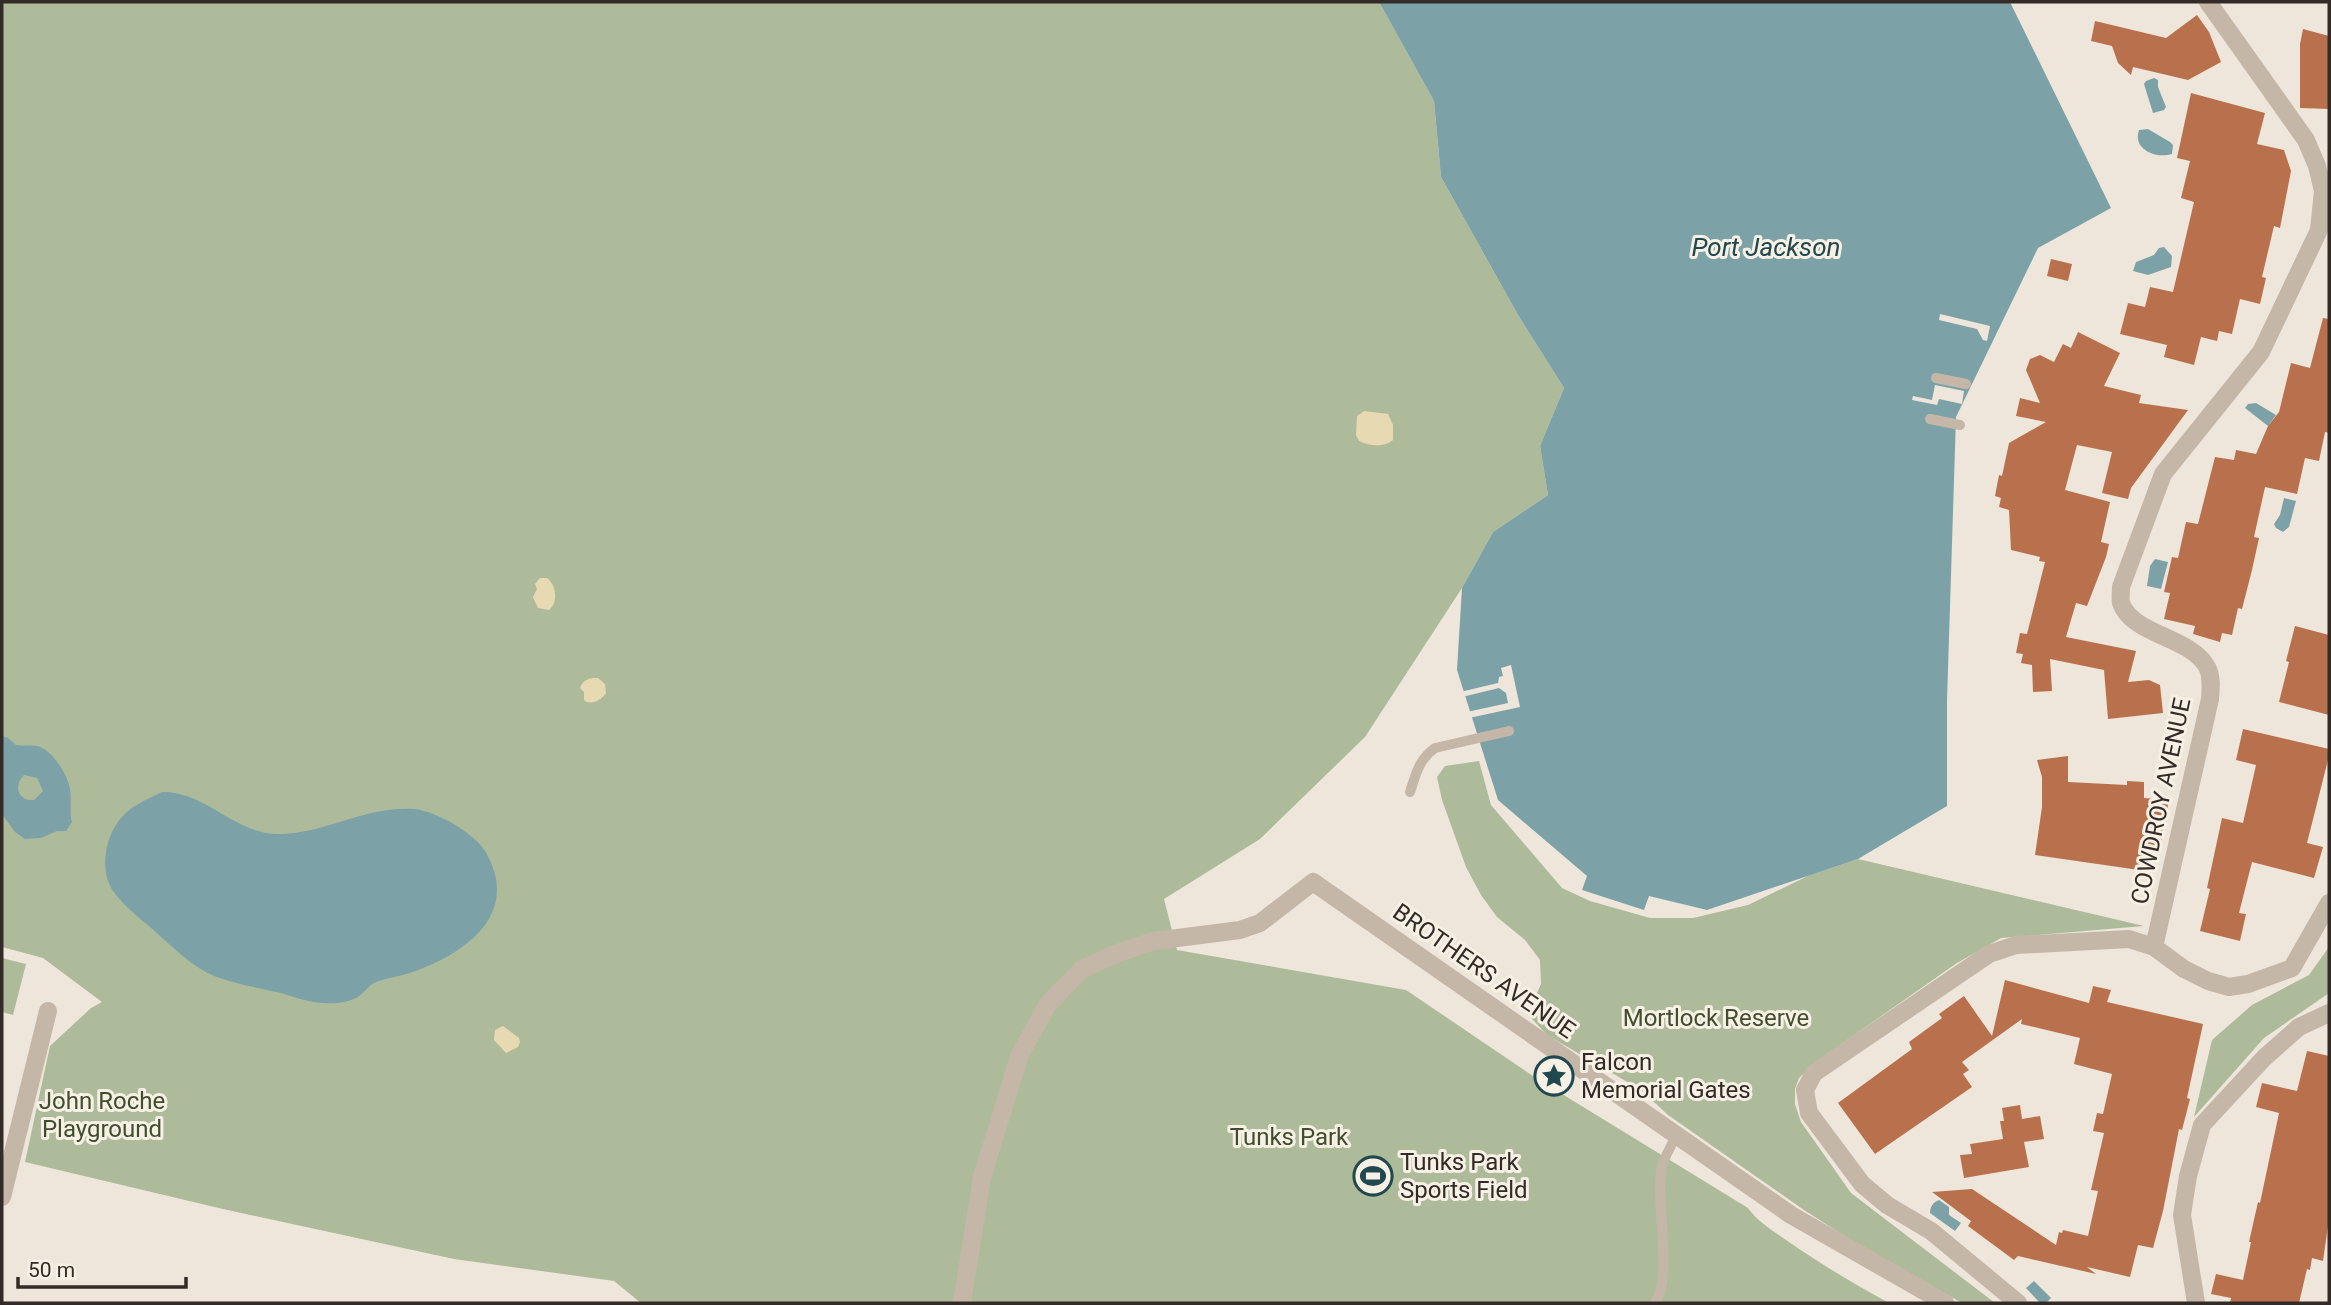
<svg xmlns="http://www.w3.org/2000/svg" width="2331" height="1305" font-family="Roboto,sans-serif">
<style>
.green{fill:#aebb9b}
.sand{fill:#e7dab3}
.water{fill:#7ca2a8;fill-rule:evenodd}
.pier{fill:#eee6da}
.building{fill:#b9714d}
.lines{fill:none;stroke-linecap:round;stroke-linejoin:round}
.service{stroke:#c5b7a7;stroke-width:10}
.minor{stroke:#c5b7a7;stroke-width:18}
.labels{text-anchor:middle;stroke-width:6;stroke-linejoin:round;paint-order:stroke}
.street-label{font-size:24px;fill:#322b27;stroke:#f7f0e5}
.park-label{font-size:24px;fill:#3f4e2d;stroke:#f7f0e5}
.poi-label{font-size:24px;fill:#322b27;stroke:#f7f0e5;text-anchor:start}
.water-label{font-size:26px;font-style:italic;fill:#21484f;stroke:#f7f0e5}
</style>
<rect width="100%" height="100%" fill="#eee6da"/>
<g class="green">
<path d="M2 2H1379L1434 101 1441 177 1518 315 1564 388 1540 446 1548 495 1493 532 1462 588 1365 737 1260 839 1164 899 1177 950 1406 990 1536 1078 1748 1208C1758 1222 1772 1230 1786 1240 1819 1263 1854 1284 1889 1303H641L614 1281 454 1259 223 1209 25 1162 50 1046 91 1008 102 1002 43 958 2 947Z"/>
<polygon points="1479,761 1491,805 1562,888 1590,901 1650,918 1693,918 1748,905 1810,875 1858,859 2144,926 2001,938 1957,963 1817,1061 1799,1078 1795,1089 1795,1104 1801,1122 1851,1193 1995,1303 1962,1303 1860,1246 1804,1210 1668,1115 1641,1090 1547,1035 1532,1019 1532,1004 1541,984 1540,960 1525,940 1497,917 1481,895 1466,867 1442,800 1437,777 1445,766"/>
<polygon points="2329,947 2329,993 2264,1038 2194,1117 2212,1040 2252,1005 2309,975"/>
<polygon points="2,958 26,964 13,1015 2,1012"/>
</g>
<g class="sand">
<path d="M1364 411 1388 414 1393 425V440C1383 448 1370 446 1359 441L1356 435 1357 416Z"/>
<path d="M540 578H547C556 585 559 602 549 610L538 608 533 597 537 589 535 584Z"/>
<path d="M598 678 605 684 606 693C602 700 590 706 584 700V692L580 688C583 679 590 678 598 678Z"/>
<polygon points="503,1026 519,1038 520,1042 518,1047 506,1053 494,1040 495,1030"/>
</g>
<g class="water">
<polygon points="1379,2 2010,2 2111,208 2038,248 1956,417 1947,701 1947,806 1858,859 1707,910 1649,896 1644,910 1582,890 1587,876 1498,800 1457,670 1462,588 1493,532 1548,495 1540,446 1564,388 1518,315 1441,177 1434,101"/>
<polygon points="2154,78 2158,80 2158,87 2166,107 2164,110 2153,113 2144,84 2146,81"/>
<path d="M2148 129 2170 142 2173 145 2172 154C2157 159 2132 150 2139 130Z"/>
<polygon points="2164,247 2172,256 2171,267 2148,275 2133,271 2136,262 2154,255 2159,248"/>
<polygon points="2256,403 2276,415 2268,426 2245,408 2248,404"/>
<polygon points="2284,498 2296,501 2289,527 2283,532 2276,528 2274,524 2280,515"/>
<polygon points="2155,559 2168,562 2161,589 2147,586 2150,566"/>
<path d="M2 736 8 738 16 745C22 746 31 745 38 746 53 751 68 775 70 789 72 801 69 812 72 822L66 831H57L41 838 25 839 15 832 2 814ZM24 775 37 778 43 791 34 800C18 801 13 786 24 775Z"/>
<path d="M162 792C206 791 235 835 280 834 328 833 364 806 414 809 436 811 474 833 485 851 523 915 463 955 410 973 398 977 384 978 374 983 368 986 364 993 358 997 347 1003 335 1004 322 1003 308 1002 294 997 281 993 259 988 235 984 214 976 193 967 176 950 159 935 144 921 125 908 113 891 99 870 105 835 122 817 132 805 148 799 162 792Z"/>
<path d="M1939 1200 1949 1207V1215L1961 1223 1955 1231 1930 1213C1930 1207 1933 1202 1939 1200Z"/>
<polygon points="2034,1281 2051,1298 2046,1303 2040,1303 2026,1288"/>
</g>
<g class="pier">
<polygon points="1940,314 1990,326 1987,341 1983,340 1977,329 1939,320"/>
<polygon points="1935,385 1964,391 1962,404 1939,399 1937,405 1912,400 1913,396 1932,400"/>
<polygon points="1511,665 1520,707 1469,718 1467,712 1508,703 1506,693 1499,688 1462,697 1460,692 1498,683 1499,677 1503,676 1501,668"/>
</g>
<g class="building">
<polygon points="2197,15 2209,32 2221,62 2188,80 2133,67 2131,75 2118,63 2112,46 2091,41 2095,21 2166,38"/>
<polygon points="2303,29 2329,36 2329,109 2300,108 2300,44"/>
<polygon points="2191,93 2265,113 2257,144 2284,150 2291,171 2280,228 2274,226 2262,277 2266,278 2260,304 2240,299 2232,334 2219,331 2217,341 2201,337 2194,365 2164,357 2167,345 2120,334 2128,303 2145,307 2150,287 2173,292 2194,202 2181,198 2190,161 2177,158"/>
<polygon points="2051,259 2072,264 2068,281 2047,276"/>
<polygon points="2323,318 2329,319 2329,433 2325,432 2319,461 2305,458 2297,494 2265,487 2254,537 2259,538 2252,570 2242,609 2238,608 2232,635 2222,633 2220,642 2193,634 2195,626 2164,619 2170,593 2164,592 2172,557 2178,558 2186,522 2198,524 2215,457 2234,460 2236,450 2256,454 2268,426 2279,412 2291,363 2310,368"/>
<polygon points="2078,332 2120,353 2104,386 2141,395 2139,403 2188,410 2131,488 2128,499 2102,493 2112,452 2077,445 2065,490 2110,502 2101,542 2109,544 2106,557 2087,606 2076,603 2066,637 2136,651 2128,682 2149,680 2160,685 2163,713 2108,719 2104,670 2050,659 2052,691 2033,692 2032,665 2021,663 2023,654 2016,653 2020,633 2027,634 2045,562 2039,561 2040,557 2011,550 2009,510 1999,507 2001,498 1995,496 1999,475 2002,476 2009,443 2046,422 2016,416 2020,398 2040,403 2026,370 2030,359 2040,355 2054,362 2063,344 2071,348"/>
<polygon points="2295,626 2329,635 2329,715 2279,702 2289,662 2286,661"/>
<polygon points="2243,729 2329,749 2329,756 2307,843 2323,847 2314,878 2252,862 2239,913 2246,914 2240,941 2200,931 2210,889 2207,888 2222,818 2243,823 2256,765 2236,760"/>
<polygon points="2068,756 2068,782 2127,785 2127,781 2144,782 2144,798 2160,799 2160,803 2168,804 2166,826 2163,826 2160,851 2156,850 2153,872 2035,855 2042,807 2042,777 2037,760"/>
<polygon points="2005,980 2089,1003 2093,986 2111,990 2107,1002 2203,1024 2187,1098 2190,1099 2182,1130 2179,1129 2163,1211 2153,1248 2138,1245 2130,1277 2087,1267 2096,1274 2018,1256 2014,1260 1968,1226 1971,1221 1932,1192 1972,1189 2056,1245 2059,1232 2062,1233 2063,1230 2088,1236 2098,1191 2091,1190 2104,1133 2093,1131 2097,1113 2103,1114 2112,1074 2074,1064 2080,1038 2021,1024 2022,1019 1962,1062 1969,1070 1963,1074 1972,1087 1875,1154 1838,1103 1912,1049 1909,1042 1942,1018 1939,1014 1964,996 1992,1036"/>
<polygon points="2307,1051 2329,1056 2329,1219 2323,1261 2312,1258 2310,1270 2307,1269 2299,1303 2230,1303 2231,1298 2211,1294 2216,1274 2243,1280 2251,1242 2249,1242 2258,1202 2260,1203 2279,1113 2256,1107 2262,1083 2297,1091"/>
<polygon points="2020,1105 2022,1119 2040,1116 2044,1139 2024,1142 2029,1167 1964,1178 1960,1155 1972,1154 1970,1144 2003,1139 2000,1121 2004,1121 2002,1108"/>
</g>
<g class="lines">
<g class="service">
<polyline points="1936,378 1966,384"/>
<polyline points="1930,419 1960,425"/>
<path d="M1410 792C1416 774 1419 759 1435 748L1509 731"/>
<path d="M1655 1303C1673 1276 1656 1207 1661 1171 1662 1160 1671 1147 1676 1136"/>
</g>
<g class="minor">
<path d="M2154 947 2210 699C2211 688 2212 676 2207 667 2191 637 2132 635 2121 603 2120 599 2121 592 2121 587L2163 474 2261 352 2319 230 2323 191 2317 166 2306 140 2208 2"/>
<polyline points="2,1197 48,1011"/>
<polyline points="962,1303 982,1177 1020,1054 1048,1004 1082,969 1118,953 1154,941 1240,930 1260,923 1313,882 1791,1215 1945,1303"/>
<polyline points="2018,1303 1931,1231 1887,1205 1862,1184 1809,1113 1805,1090 1814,1073 1989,954 2016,945 2129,939 2154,947 2184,969 2208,981 2229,987 2248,984 2292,968 2329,903"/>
<polyline points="2196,1303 2182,1215 2188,1176 2202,1125 2264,1058 2299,1027 2329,1013"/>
</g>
</g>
<defs>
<g id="sight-ring" transform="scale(2.0125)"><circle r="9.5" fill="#f7f0e5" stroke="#21484f" stroke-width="1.5"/><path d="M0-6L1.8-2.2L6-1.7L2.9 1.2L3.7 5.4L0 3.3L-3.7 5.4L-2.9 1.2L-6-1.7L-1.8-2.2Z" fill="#21484f"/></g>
<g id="stadium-ring" transform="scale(2.0125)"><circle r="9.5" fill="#f7f0e5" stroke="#21484f" stroke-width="1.5"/><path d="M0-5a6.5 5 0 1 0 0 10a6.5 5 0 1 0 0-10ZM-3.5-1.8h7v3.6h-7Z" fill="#21484f"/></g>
</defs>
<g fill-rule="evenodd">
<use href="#sight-ring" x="1554" y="1076"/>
<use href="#stadium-ring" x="1373" y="1176"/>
</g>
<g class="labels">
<g class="street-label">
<text transform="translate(2161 801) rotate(-78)" y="8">COWDROY AVENUE</text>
<text transform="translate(1484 971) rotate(35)" y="8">BROTHERS AVENUE</text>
</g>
<g class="park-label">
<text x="1716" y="1026">Mortlock Reserve</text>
<text x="102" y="1109">John Roche<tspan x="102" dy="28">Playground</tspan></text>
<text x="1289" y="1145">Tunks Park</text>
</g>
<g class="poi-label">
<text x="1581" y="1070">Falcon<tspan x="1581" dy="28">Memorial Gates</tspan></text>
<text x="1400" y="1170">Tunks Park<tspan x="1400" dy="28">Sports Field</tspan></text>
</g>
<g class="water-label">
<text x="1766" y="256">Port Jackson</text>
</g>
</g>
<rect width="2331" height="1305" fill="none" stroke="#322b27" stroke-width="7"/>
<path d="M18 1277v10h168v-10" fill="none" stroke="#322b27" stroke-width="3.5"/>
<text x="28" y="1277" font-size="21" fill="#322b27" stroke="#f7f0e5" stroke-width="5" paint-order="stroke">50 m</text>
</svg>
